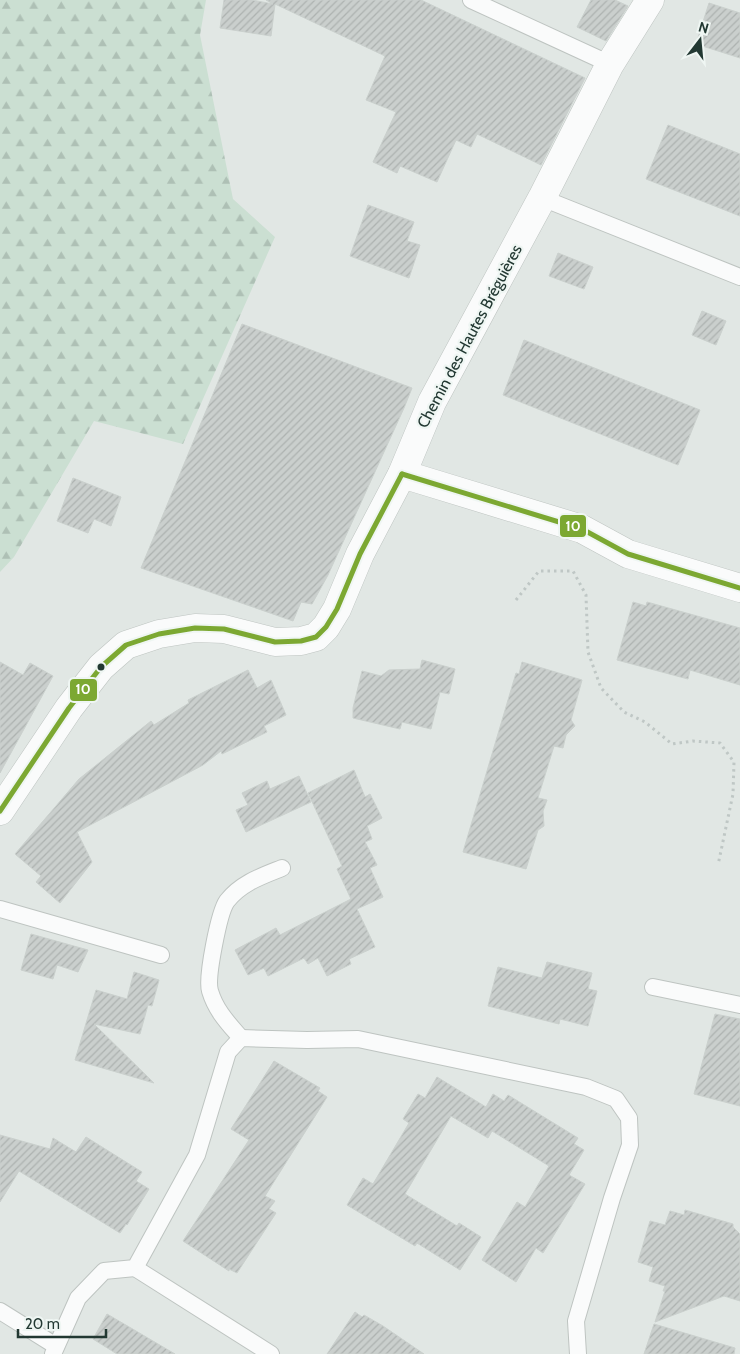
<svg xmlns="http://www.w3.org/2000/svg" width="740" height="1354" font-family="Cabin,sans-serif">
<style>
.forest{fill:url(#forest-firs)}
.building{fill:url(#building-hatch);stroke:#cad0cd}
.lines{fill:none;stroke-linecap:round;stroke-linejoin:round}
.service-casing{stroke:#bec4c1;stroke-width:18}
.minor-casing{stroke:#bec4c1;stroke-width:29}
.path{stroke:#bfc7c5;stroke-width:3;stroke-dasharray:2.5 4;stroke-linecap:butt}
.service{stroke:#fafbfb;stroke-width:16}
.minor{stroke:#fafbfb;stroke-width:28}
.bus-1-casing{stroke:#eff6f3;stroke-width:9}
.bus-1{stroke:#7ca832;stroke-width:5}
.bus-dot{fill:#223832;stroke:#eff6f3;stroke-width:2}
.labels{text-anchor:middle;stroke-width:4.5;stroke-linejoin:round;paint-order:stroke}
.street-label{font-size:16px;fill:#223832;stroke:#eff6f3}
.line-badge{stroke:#eff6f3;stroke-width:2}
.badge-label{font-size:14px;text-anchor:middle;font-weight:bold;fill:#fff}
</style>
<defs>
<pattern id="forest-firs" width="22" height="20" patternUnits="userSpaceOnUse" patternTransform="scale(1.25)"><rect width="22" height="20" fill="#cbdfd2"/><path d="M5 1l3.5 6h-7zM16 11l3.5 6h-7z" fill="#aec0b5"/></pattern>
<pattern id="building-hatch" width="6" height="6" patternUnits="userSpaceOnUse" patternTransform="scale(1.25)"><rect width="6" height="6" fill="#cacfcd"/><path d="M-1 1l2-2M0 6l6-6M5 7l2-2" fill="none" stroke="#adb2b0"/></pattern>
</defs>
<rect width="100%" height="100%" fill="#e1e7e4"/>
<polygon class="forest" points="0,0 206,0 200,35 233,199 275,237 183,444 94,421 14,557 0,572"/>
<g class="building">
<polygon points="224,0 252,0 273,4 266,0 421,0 585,78 541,165 477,134 471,147 456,140 437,182 400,166 397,173 373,162 396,112 366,100 385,56 275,4 271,36 220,28"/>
<polygon points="591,0 615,0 628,6 606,41 577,27"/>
<polygon points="709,3 740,13 740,58 696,44"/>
<polygon points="668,125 740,154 740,216 646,179"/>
<polygon points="368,205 414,222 407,241 420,245 409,278 350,256"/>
<polygon points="558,253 593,267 584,289 549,276"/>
<polygon points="702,311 726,321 716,345 692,335"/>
<polygon points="242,324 412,388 404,408 328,575 312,604 301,602 293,621 141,568"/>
<polygon points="524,340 700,410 678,465 503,395"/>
<polygon points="73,478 121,497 111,526 94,519 88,533 57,521"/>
<polygon points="633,602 646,606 647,602 740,628 740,685 690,670 688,679 617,660"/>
<polygon points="422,660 455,669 449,694 440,692 431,729 402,722 400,729 353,718 353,708 362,671 381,676 389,670 420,669"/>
<polygon points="0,662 23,675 30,663 53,676 0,773"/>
<polygon points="522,662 582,680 571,720 575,726 566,735 563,748 554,746 538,798 547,800 543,811 544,826 538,830 526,869 463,852 516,673 519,674"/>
<polygon points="248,670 257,688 271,680 286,715 264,726 267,732 222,754 221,751 203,765 77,832 92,862 60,903 36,882 41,876 15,854 79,779 151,721 154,725 189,703 188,700"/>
<polygon points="354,770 365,797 370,794 382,818 367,826 372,839 365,842 377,865 370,868 383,897 357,909 375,947 349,959 351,964 327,976 318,958 308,964 304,958 268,976 264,968 248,975 235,950 276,928 280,935 351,899 337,869 342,866 308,793"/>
<polygon points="299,776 311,802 246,832 236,810 248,805 242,793 267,781 270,789"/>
<polygon points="31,934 88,950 78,972 57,965 53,979 21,970"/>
<polygon points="547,962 592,973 588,989 597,991 588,1026 560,1019 559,1024 488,1006 498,967 542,978"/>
<polygon points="134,972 159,980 152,1006 148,1005 140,1034 94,1024 154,1083 75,1060 96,990 127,999"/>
<polygon points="715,1014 740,1019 740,1106 694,1094"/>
<polygon points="274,1061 320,1088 318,1091 327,1097 265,1196 275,1201 269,1209 276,1213 237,1273 229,1269 229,1271 183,1241 249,1140 231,1129"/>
<polygon points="437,1077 486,1107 493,1094 504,1101 508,1095 578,1138 574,1144 584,1150 569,1175 585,1184 543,1253 536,1248 516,1282 482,1260 517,1202 525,1207 549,1166 492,1131 488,1138 451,1116 405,1194 457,1226 459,1223 481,1237 460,1270 417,1243 415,1246 347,1205 363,1178 373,1184 409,1123 403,1119 418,1094 425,1098"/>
<polygon points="0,1135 50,1149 53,1138 76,1152 86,1137 142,1172 136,1181 149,1189 127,1225 126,1224 120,1233 19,1171 0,1202"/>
<polygon points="685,1210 733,1224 733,1227 740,1234 740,1301 724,1296 655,1322 665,1291 663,1291 665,1286 649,1281 653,1267 638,1262 650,1221 665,1225 670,1211 684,1215"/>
<polygon points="355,1312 362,1317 364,1315 383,1326 424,1354 327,1354"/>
<polygon points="107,1314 136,1331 175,1354 117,1354 93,1339"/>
<polygon points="654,1324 735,1348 734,1354 644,1354"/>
</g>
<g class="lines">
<g class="service-casing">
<g id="service">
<polyline points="471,0 610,64"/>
<polyline points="542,198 740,277"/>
<polyline points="0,909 161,955"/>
<polyline points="653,987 740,1005"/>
<path d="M241 1038C228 1023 216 1011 210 991 206 978 219 912 227 901 241 883 262 876 282 868"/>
<polyline points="135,1268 271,1354"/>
<polyline points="0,1311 56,1346"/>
<polyline points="53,1354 78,1298 104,1271 135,1268 197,1155 228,1052 241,1038 307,1040 358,1039 586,1087 616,1099 629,1118 630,1145 612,1198 576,1321 578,1354"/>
</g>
</g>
<g class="minor-casing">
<g id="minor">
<polyline points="402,474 582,529 628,554 740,588"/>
<polyline points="0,811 69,708 101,667 126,645 159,634 195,628 224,629 275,642 301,641 316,637 326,627 337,609 360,554 402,474 432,402 542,198 610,64 650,0"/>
</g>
</g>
<polyline class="path" points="516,600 539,571 573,571 586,595 588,652 601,688 624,712 645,722 672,744 693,741 720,743 734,762 733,794 718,865"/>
<use href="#service" class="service"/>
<use href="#minor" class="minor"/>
<g class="bus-1-casing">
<g id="bus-1">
<polyline points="402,474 582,529 628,554 740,588"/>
<polyline points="0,811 69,708 101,667 126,645 159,634 195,628 224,629 275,642 301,641 316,637 326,627 337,609 360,554 402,474"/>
</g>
</g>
<use href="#bus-1" class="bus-1"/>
</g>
<circle class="bus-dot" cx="101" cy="667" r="4.5"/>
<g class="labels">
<g class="street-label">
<text transform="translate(469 336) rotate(-62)" y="6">Chemin des Hautes Bréguières</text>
</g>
</g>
<g class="line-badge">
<rect x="559" y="514" width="28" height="24" rx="5" fill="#7ca832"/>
<rect x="69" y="678" width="29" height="24" rx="5" fill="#7ca832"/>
</g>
<g class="badge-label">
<text x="573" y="531">10</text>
<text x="83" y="694">10</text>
</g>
<g transform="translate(700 40) rotate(16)" stroke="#eff6f3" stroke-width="4" paint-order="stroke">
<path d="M0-4L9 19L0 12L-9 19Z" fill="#223832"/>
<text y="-8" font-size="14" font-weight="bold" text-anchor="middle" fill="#223832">N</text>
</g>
<path d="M18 1329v8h88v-8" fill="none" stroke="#223832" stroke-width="2.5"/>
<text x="25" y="1329" font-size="15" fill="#223832" stroke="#eff6f3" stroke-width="4" paint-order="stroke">20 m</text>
</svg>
